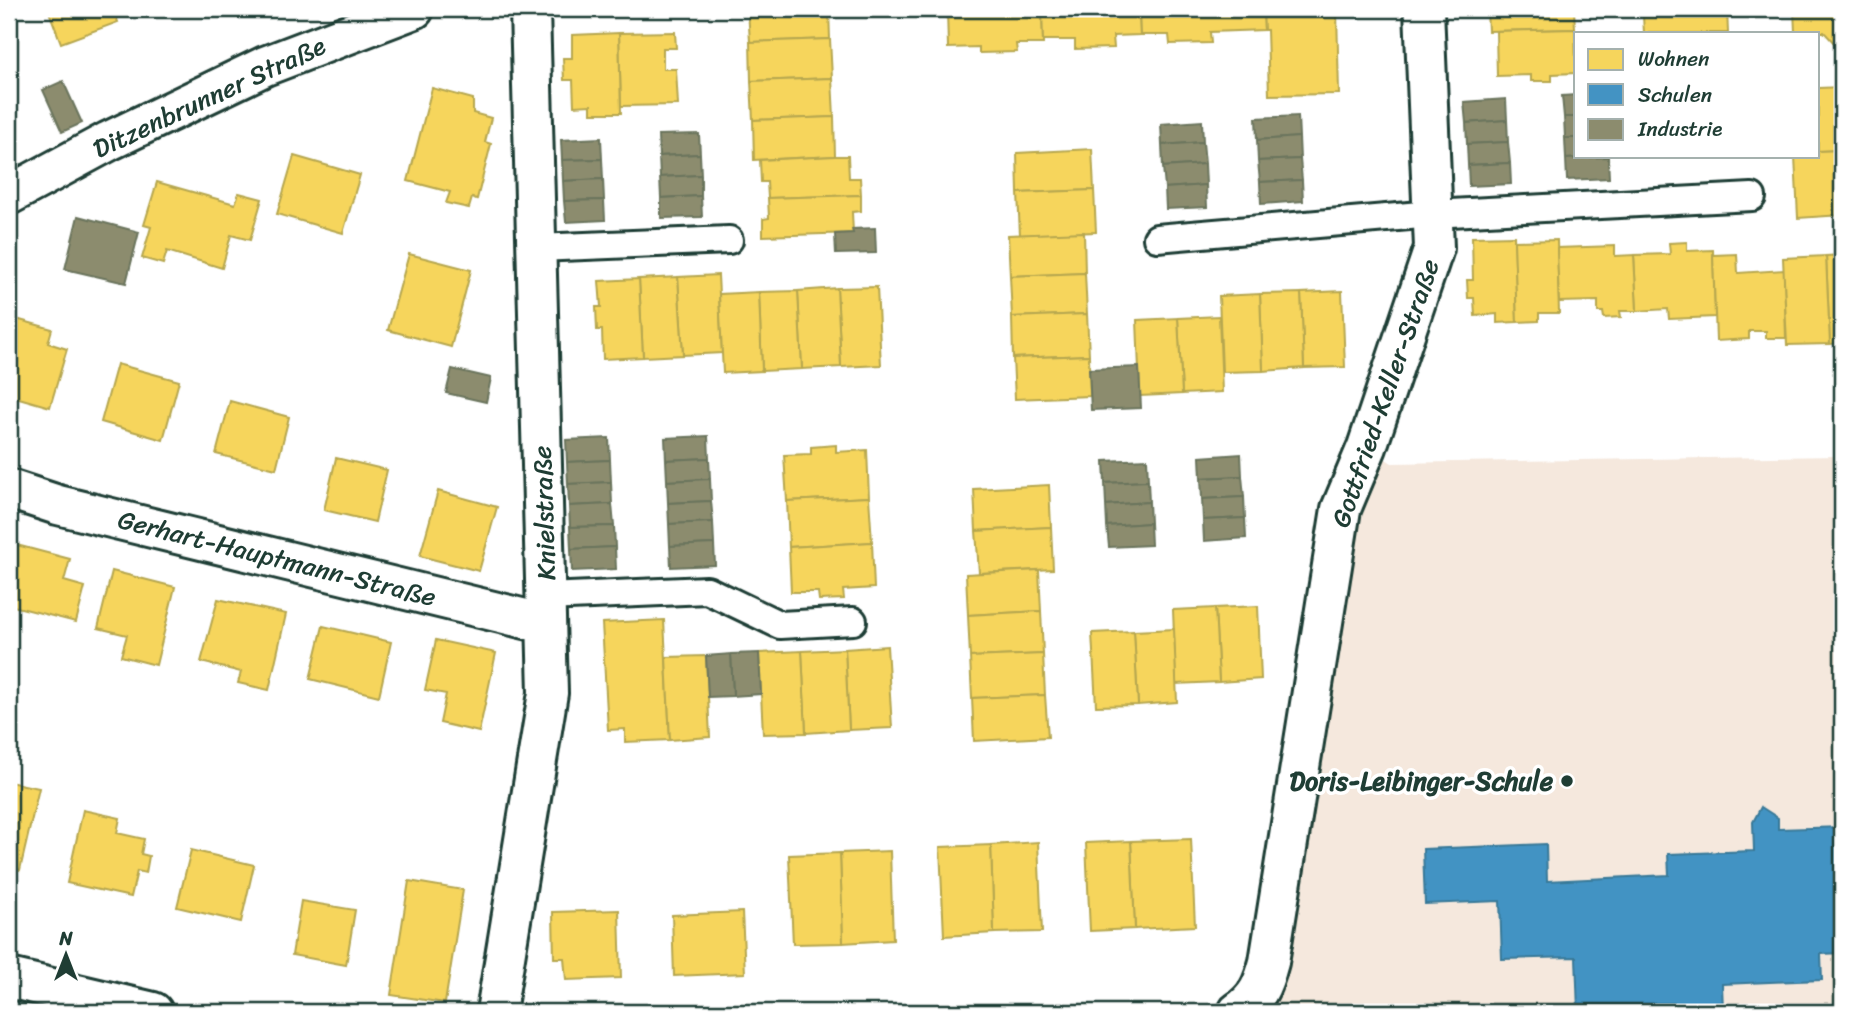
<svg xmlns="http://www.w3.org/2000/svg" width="1851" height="1021" font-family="Sriracha,sans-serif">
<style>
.built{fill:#f5e8dd}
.homes{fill:#f6d55c;stroke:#b6a750;stroke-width:2}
.schools{fill:#4393c3;stroke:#387998;stroke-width:2}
.industry{fill:#8c8c6e;stroke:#6b745d;stroke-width:2}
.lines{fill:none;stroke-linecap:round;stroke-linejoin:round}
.lane-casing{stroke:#1f3d34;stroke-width:32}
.street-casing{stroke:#1f3d34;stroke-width:44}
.lane{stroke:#fff;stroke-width:26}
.street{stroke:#fff;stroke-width:38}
.poi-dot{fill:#1f3d34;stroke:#fff;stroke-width:2.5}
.labels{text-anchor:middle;stroke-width:7;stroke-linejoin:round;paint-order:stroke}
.street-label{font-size:26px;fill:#1f3d34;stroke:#fff}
.poi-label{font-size:26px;font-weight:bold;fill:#1f3d34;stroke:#fff;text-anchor:end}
</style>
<rect width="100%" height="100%" fill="#fff"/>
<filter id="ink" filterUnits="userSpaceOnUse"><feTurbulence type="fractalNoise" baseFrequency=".0143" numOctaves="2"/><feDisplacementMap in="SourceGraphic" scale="14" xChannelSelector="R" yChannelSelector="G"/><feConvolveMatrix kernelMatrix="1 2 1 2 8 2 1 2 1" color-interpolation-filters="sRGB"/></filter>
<g filter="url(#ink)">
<polygon class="built" points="1367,447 1392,463 1842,456 1842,1012 1238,1012 1251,1003"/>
<g class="homes">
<polygon points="48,9 113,9 118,22 61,43"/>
<polygon points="748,9 829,9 830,39 750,42"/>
<polygon points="947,9 1042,9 1043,44 1016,44 1017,52 979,53 979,47 948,48"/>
<polygon points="1042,9 1139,9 1140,35 1113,36 1114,48 1075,49 1075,40 1043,40"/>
<polygon points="1139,9 1263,9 1264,30 1210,32 1211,43 1170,44 1169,35 1140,35"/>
<polygon points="1263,9 1337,11 1339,94 1269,95 1267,30 1264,30"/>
<polygon points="1487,9 1574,9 1575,29 1488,31"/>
<polygon points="1649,9 1727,9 1728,33 1644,33 1643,16 1649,16"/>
<polygon points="1794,9 1842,9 1842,45 1836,45 1824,32 1795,32"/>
<polygon points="1575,29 1576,73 1552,74 1552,81 1531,81 1531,75 1497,76 1496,31"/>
<polygon points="675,32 676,48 663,48 663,69 676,69 678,105 621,106 619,33"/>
<polygon points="619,33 621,113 591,113 591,105 574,106 573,80 564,80 563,58 572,58 572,35"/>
<polygon points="830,39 832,78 751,81 750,42"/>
<polygon points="832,78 834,117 753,120 751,81"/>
<polygon points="1842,87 1842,150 1818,151 1818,88"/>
<polygon points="432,88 473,99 473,113 491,118 485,142 491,144 477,199 472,198 469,208 446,203 450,192 408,181"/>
<polygon points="834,117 835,156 754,160 753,120"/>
<polygon points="1092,149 1094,190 1018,193 1017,153"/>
<polygon points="1842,150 1842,215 1798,218 1795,156 1818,156 1818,151"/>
<polygon points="294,156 360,175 343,233 277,214"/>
<polygon points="835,156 848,156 849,178 860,178 861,195 768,198 767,182 761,182 760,160"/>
<polygon points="157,182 235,204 239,193 262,199 250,240 231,235 222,268 167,251 163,264 142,258 151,227 144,225"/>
<polygon points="1094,190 1096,232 1020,235 1018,193"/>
<polygon points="861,195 861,211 852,212 853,233 763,236 763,219 769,218 768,198"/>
<polygon points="1084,232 1085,273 1010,276 1008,235"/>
<polygon points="1514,236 1517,322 1497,323 1497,314 1475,316 1474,298 1468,298 1467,280 1473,280 1472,237"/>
<polygon points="1557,240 1559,313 1539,313 1539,321 1517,322 1514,241"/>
<polygon points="1687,242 1687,251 1713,250 1715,317 1669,319 1668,309 1637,311 1634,255 1670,254 1669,243"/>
<polygon points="1615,246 1615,256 1634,255 1637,311 1620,311 1621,317 1604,318 1603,312 1598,312 1598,301 1559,302 1557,248"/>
<polygon points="409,254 471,270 451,347 388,330"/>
<polygon points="1737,254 1738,273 1784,270 1786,338 1766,338 1766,331 1749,331 1749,339 1716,341 1713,255"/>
<polygon points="1842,255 1842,343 1830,344 1826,256"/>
<polygon points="1826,256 1830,344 1787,345 1783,258"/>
<polygon points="1085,273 1087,314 1012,317 1010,276"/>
<polygon points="718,275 722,353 683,355 678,277"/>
<polygon points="678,277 683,355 643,357 639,279"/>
<polygon points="639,279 643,357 603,359 602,330 597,330 596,307 601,307 599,281"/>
<polygon points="877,287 881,365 841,367 837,288"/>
<polygon points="837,288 841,367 802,369 798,291"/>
<polygon points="798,291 802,369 762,371 759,292"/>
<polygon points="1342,291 1345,367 1304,368 1301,293"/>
<polygon points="759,292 762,371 723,373 719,294"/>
<polygon points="1301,293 1304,368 1263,371 1260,294"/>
<polygon points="1260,294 1263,371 1222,372 1219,296"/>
<polygon points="1087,314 1089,355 1013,358 1012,317"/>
<polygon points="1219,316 1222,392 1182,394 1178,318"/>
<polygon points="9,317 52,329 48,343 67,349 50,407 12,396 9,406"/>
<polygon points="1178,318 1182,394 1140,396 1137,320"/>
<polygon points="1089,355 1090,396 1015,399 1013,358"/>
<polygon points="117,364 179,381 163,440 101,422"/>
<polygon points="230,401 289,417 276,469 216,454"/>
<polygon points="836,445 836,452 867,450 869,497 787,501 784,455 811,454 811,447"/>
<polygon points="336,458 387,470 375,522 324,510"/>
<polygon points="1049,485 1051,527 976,531 974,489"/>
<polygon points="438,491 497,507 479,571 420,556"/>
<polygon points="869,497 872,542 789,547 787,501"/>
<polygon points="1051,527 1053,569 979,573 976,531"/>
<polygon points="872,542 874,588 843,590 844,599 819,600 818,592 791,592 789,547"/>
<polygon points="9,543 70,559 64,581 85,587 76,622 9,605"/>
<polygon points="1039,570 1041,611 968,615 966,574"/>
<polygon points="112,571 175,587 156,665 121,656 127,635 98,628"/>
<polygon points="218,599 286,614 269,690 238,683 241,672 201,662"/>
<polygon points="1258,606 1261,679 1219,682 1215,608"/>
<polygon points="1215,608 1219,682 1176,684 1173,610"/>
<polygon points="1041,611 1043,654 970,657 968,615"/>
<polygon points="664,620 670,740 625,742 625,729 608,730 602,623"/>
<polygon points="323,626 391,642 379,696 310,679"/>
<polygon points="1174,629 1177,702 1138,705 1134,631"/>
<polygon points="1134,631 1138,705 1096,706 1092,633"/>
<polygon points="436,640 496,653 479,732 440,723 446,694 425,690"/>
<polygon points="887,646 892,728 849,730 845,649"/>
<polygon points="845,649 849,730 806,733 802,651"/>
<polygon points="802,651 806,733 763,734 759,653"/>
<polygon points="1043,654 1045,695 972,698 970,657"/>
<polygon points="706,656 710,737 670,740 666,657"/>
<polygon points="1045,695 1048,737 974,741 972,698"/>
<polygon points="9,782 39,788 20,870 9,867"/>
<polygon points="83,810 120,818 117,833 144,839 141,854 149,856 146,873 137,871 131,897 67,883"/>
<polygon points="1191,839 1195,926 1135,929 1131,841"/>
<polygon points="1131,841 1135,929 1090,931 1086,843"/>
<polygon points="1038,842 1042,932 994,933 991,845"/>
<polygon points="991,845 994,933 944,936 940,847"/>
<polygon points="191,850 254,865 241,922 177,907"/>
<polygon points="890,851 893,940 843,943 840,853"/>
<polygon points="840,853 843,943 793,944 789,855"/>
<polygon points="409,881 463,890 445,1003 391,995"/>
<polygon points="301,901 355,910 346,965 292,955"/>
<polygon points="619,910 621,978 566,980 564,958 554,958 553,912"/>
<polygon points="742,912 745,973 674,976 672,915"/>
</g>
<polygon class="schools" points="1761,807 1778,818 1778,829 1842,827 1842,953 1821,954 1822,980 1722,984 1723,1009 1578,1012 1576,957 1502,959 1500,901 1425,904 1423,849 1546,844 1547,881 1669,875 1668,854 1754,851 1753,822"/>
<g class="industry">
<polygon points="63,81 82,123 62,132 43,90"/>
<polygon points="1576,95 1576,117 1564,117 1562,96"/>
<polygon points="1506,99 1507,120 1466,123 1464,102"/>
<polygon points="1298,116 1299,137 1257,140 1256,118"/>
<polygon points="1564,117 1576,117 1576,138 1565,138"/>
<polygon points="1507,120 1508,142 1467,144 1466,123"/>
<polygon points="1202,121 1203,142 1162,145 1161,124"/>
<polygon points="699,134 700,154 659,156 658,135"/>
<polygon points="1299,137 1300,159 1258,161 1257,140"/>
<polygon points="601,138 602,159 562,160 561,140"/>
<polygon points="1565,138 1576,138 1576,156 1608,157 1566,159"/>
<polygon points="1203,142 1205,164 1163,167 1162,145"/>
<polygon points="1508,142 1510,163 1468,165 1467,144"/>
<polygon points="700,154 701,175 660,177 659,156"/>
<polygon points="1608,157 1609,178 1567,180 1566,159"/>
<polygon points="602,159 603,179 563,181 562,160"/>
<polygon points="1300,159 1302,180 1260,182 1258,161"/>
<polygon points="1510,163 1511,184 1469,186 1468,165"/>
<polygon points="1205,164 1206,185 1165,188 1163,167"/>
<polygon points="701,175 701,196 661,198 660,177"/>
<polygon points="603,179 604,200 564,201 563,181"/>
<polygon points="1302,180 1303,201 1261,204 1260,182"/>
<polygon points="1206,185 1207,207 1166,209 1165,188"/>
<polygon points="701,196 702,217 661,218 661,198"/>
<polygon points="604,200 605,220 566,222 564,201"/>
<polygon points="78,216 139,232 126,283 65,269"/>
<polygon points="875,228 876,253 836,254 835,234 853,233 852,229"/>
<polygon points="1139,367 1141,408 1091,410 1089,369"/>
<polygon points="452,369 491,378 486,402 446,393"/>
<polygon points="708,436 709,458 666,460 665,438"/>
<polygon points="609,438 610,460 567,462 566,440"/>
<polygon points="1241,454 1242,476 1201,478 1200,457"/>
<polygon points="709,458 710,479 667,481 666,460"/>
<polygon points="1147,459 1148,481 1105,483 1104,461"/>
<polygon points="610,460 611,482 568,484 567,462"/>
<polygon points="1242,476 1244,497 1202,499 1201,478"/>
<polygon points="710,479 711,501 668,503 667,481"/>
<polygon points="1148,481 1149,502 1106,505 1105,483"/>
<polygon points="611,482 612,504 569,506 568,484"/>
<polygon points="1244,497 1245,518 1203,520 1202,499"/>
<polygon points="711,501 713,522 669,524 668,503"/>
<polygon points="1149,502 1150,523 1107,526 1106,505"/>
<polygon points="612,504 614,526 570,527 569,506"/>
<polygon points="1245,518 1246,538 1204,541 1203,520"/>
<polygon points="713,522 714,544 670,546 669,524"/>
<polygon points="1150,523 1151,545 1109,547 1107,526"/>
<polygon points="614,526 615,547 571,549 570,527"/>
<polygon points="714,544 715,565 671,567 670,546"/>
<polygon points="615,547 616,569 572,571 571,549"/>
<polygon points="759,653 761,694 733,696 731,654"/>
<polygon points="731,654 733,696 708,697 706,656"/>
</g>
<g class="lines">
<g class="lane-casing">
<g id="lane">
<polyline points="1157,238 1432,214 1752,197"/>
<polyline points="537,248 729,240"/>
<polyline points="546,597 707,590 780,625 853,621"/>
</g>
</g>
<g class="street-casing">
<g id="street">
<polyline points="9,195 109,141 265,66 414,9"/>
<polyline points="9,489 58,505 546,624"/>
<polyline points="9,978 153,1012"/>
<polyline points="496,1012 548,693 530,9"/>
<path d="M1238 1012C1257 999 1263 985 1269 962L1341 509 1367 447 1434 248 1424 9"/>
</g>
</g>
<use href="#lane" class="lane"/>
<use href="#street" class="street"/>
</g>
</g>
<circle class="poi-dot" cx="1567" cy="781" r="7"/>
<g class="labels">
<g class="street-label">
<text transform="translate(209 97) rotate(-25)" y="9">Ditzenbrunner Straße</text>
<text transform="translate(1385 393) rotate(-71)" y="9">Gottfried-Keller-Straße</text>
<text transform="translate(544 513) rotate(-92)" y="9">Knielstraße</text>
<text transform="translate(277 558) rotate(14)" y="9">Gerhart-Hauptmann-Straße</text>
</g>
<g class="poi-label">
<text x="1553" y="790">Doris-Leibinger-Schule</text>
</g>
</g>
<rect width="1851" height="1021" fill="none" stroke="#fff" stroke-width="35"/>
<rect x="18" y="18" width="1816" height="986" fill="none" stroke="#1f3d34" stroke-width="2.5" filter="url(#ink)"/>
<rect x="1574" y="32" width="245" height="126" fill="#ffffff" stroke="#a5b1ae" stroke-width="2"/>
<rect x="1588" y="49" width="35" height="21" fill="#f6d55c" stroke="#a5b1ae" stroke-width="2"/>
<text x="1638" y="66" font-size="21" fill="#1f3d34">Wohnen</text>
<rect x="1588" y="84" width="35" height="21" fill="#4393c3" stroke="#a5b1ae" stroke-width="2"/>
<text x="1638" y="102" font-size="21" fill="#1f3d34">Schulen</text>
<rect x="1588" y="119" width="35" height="21" fill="#8c8c6e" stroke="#a5b1ae" stroke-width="2"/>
<text x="1638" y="136" font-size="21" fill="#1f3d34">Industrie</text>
<g transform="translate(66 955)" stroke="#ffffff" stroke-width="5" paint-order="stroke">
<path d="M0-5L12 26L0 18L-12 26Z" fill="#1f3d34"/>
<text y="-10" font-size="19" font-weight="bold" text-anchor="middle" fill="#1f3d34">N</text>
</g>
</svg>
